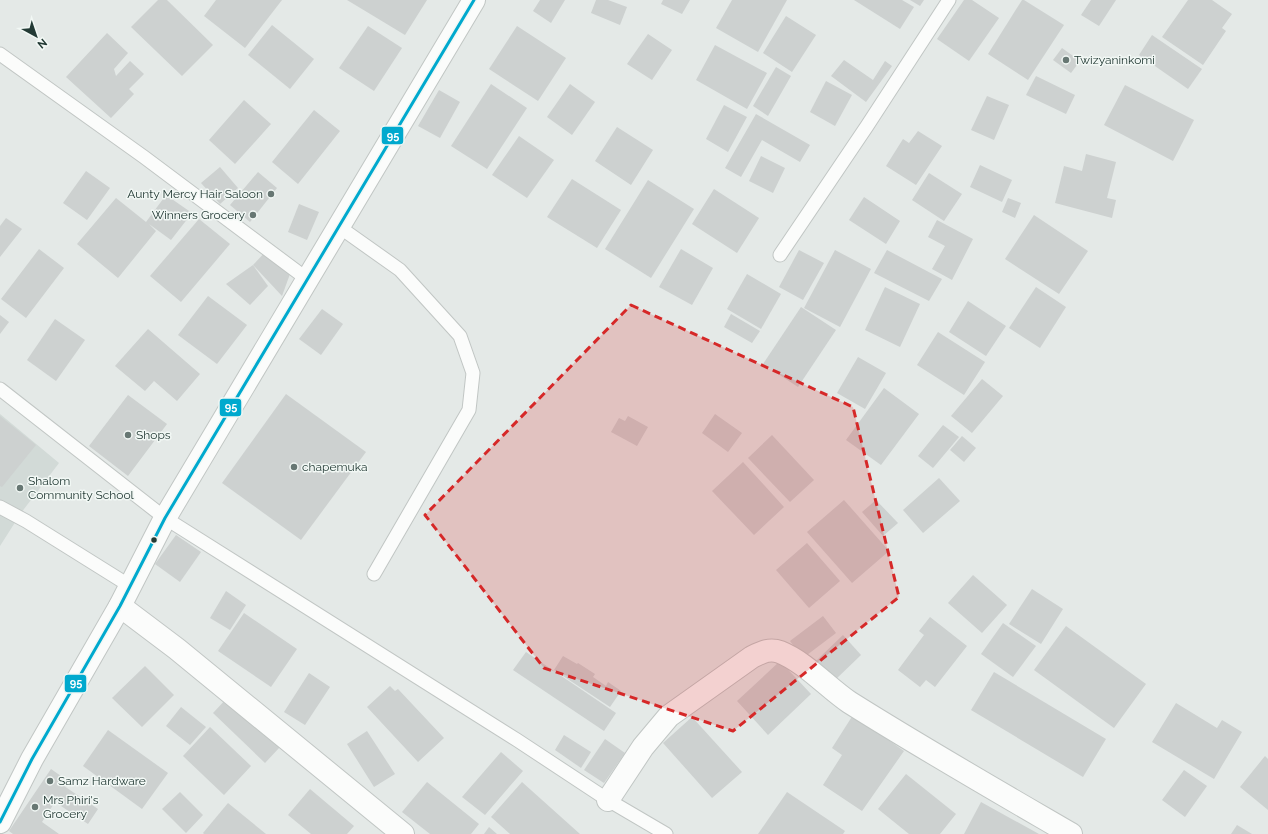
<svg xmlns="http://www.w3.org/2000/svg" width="1268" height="834" font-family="Raleway,sans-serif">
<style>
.built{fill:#d2dad7}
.building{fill:#cdd1d0}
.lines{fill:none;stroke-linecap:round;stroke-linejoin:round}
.lane-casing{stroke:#c1c6c4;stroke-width:15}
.street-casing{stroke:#c1c6c4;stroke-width:24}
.lane{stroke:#fbfcfb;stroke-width:13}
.street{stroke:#fbfcfb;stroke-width:22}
.bus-1-casing{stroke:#f2f8f5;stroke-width:6}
.bus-1{stroke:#00a9ce;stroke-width:3}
.marked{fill:#d62828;fill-opacity:0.2;stroke:#d62828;stroke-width:3;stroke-dasharray:8 5;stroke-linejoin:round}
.poi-dot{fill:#677773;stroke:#f2f8f5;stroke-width:1.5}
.bus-dot{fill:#233a35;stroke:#f2f8f5;stroke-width:1.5}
.labels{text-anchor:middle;stroke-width:3;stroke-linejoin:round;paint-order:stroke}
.poi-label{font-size:12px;fill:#233a35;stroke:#f2f8f5;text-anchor:start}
.line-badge{stroke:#f2f8f5;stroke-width:1.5}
.badge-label{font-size:11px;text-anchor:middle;font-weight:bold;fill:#fff}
</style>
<rect width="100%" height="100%" fill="#e4e9e7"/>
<polygon class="built" points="0,414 59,463 21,513 0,546"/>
<g class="building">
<polygon points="158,0 167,0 213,45 182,76 131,27"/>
<polygon points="216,0 282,0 245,48 204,16"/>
<polygon points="347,0 427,0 405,35"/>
<polygon points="540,0 565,0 551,23 533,11"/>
<polygon points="596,0 608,0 627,7 620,25 591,13"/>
<polygon points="663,0 690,0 682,14 661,4"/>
<polygon points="732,0 787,0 758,52 716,28"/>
<polygon points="854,0 902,0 914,7 900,29"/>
<polygon points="910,0 924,0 920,6"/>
<polygon points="964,0 972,0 999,18 969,61 937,39"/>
<polygon points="1022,0 1024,0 1064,25 1028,80 988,54"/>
<polygon points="1091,0 1116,0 1099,26 1081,15"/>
<polygon points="1188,0 1212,0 1232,14 1222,28 1226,31 1203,65 1162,37"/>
<polygon points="786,16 816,35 792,72 763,53"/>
<polygon points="272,25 314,59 290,89 248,55"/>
<polygon points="368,26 402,48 374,91 339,68"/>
<polygon points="517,26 566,58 538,101 489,69"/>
<polygon points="107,33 128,53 114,69 116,76 130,61 144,74 129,89 134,94 111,118 66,77"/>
<polygon points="648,34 672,50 652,80 627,64"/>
<polygon points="1152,35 1202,69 1188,89 1139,55"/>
<polygon points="715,45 767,73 747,109 696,80"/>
<polygon points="1062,48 1080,61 1071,73 1053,60"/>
<polygon points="844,60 873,80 885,61 892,66 866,102 831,76"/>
<polygon points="776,67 791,76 768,116 753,106"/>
<polygon points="1036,76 1075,95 1066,114 1026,95"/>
<polygon points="826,81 852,95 835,126 810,112"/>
<polygon points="491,84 527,108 487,169 451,146"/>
<polygon points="570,84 595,102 572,135 547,117"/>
<polygon points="1125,85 1194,120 1173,161 1104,125"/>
<polygon points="439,90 460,102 440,138 418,126"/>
<polygon points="987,96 1009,105 994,140 971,130"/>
<polygon points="244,100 271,124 235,164 209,140"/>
<polygon points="724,105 747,117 728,152 706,139"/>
<polygon points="314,110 340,131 298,184 272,162"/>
<polygon points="756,114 810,145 800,162 762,140 741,177 725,168"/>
<polygon points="617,127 653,150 631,185 595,161"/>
<polygon points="918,131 942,146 916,185 886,166 903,139 909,143"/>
<polygon points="519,136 554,160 527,198 492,175"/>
<polygon points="1086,154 1116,162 1107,198 1116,200 1112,218 1055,203 1064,166 1082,171"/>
<polygon points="761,156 785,168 773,193 749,181"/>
<polygon points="980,165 1012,180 1002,202 970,187"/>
<polygon points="220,167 238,188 220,204 201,183"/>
<polygon points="86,171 110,188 87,220 63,203"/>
<polygon points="258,172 277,188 250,222 230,205"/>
<polygon points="929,173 962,194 944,221 912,200"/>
<polygon points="572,179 621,210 597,248 547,217"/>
<polygon points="648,180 694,209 651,278 605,249"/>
<polygon points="714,189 759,218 737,253 692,224"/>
<polygon points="166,195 192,213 171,240 149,224 156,231 118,278 77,244 116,198 146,222"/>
<polygon points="864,197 900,221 886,244 849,220"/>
<polygon points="1008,198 1021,203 1015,218 1002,212"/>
<polygon points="299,204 319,212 307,240 288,232"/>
<polygon points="1034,215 1088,251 1059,294 1005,259"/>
<polygon points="6,218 22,229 0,257 0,226"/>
<polygon points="199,219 230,244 181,302 150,276"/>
<polygon points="937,220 973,239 952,280 932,269 945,246 928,237"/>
<polygon points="39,249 64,268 26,318 1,299"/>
<polygon points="681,249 713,268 692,305 659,287"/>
<polygon points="267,250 290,274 282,296 253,265"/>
<polygon points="799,250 824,263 803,300 779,287"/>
<polygon points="835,250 871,269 840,327 804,308"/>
<polygon points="887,250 942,279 929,301 874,273"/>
<polygon points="253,265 268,286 250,305 226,284"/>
<polygon points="747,274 781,294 761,329 727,309"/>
<polygon points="885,287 920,304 900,347 865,330"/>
<polygon points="1036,287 1066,307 1040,348 1009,328"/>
<polygon points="208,296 247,325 217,364 178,335"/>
<polygon points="968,301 1006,326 986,356 949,332"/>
<polygon points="801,307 836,330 798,387 763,364"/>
<polygon points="322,309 343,324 321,355 299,339"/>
<polygon points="731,314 760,331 752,343 724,327"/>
<polygon points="0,315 9,322 0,334"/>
<polygon points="55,319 85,340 56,381 27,360"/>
<polygon points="148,329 200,374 177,401 154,381 145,391 115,366"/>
<polygon points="938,332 985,362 964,395 917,365"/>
<polygon points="858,357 886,373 865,409 837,393"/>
<polygon points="982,379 1003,396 972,433 951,416"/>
<polygon points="884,388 919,414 881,465 846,440"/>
<polygon points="286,394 366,452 301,540 222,483"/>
<polygon points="128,395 167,424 128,476 89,446"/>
<polygon points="715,414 742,433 728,452 702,433"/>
<polygon points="0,416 36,445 2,487 0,486"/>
<polygon points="628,416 648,427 637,446 611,432 619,418 625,421"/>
<polygon points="943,425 959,437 933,468 918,456"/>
<polygon points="772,435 814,480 790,502 748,458"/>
<polygon points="962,436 976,448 964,462 950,450"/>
<polygon points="743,462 784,507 754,535 712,491"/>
<polygon points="939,478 960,501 923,533 903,510"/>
<polygon points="844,500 889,551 852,583 807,532"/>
<polygon points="876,500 898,523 883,536 862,512"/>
<polygon points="176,535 201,552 180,582 155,564"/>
<polygon points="807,543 840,581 809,608 776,570"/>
<polygon points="973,575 1007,605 982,633 948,603"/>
<polygon points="1032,589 1063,609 1041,644 1009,624"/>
<polygon points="226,591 246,605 230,630 210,618"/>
<polygon points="244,613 297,649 271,687 218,651"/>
<polygon points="823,616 836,633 803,658 790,641"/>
<polygon points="930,617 967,646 935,687 926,680 920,687 898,670 924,635 919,631"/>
<polygon points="1003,623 1036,646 1013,677 981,654"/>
<polygon points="1066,626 1146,684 1114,728 1034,670"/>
<polygon points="843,635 861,655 834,681 816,661"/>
<polygon points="526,652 616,713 604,731 513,670"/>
<polygon points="563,656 577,664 578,663 595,674 593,677 606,686 608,682 621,691 610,707 554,670"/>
<polygon points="780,661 811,694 768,735 737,701"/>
<polygon points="145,666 174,695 142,727 112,698"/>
<polygon points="994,672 1106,739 1083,777 971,710"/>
<polygon points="309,673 330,687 305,725 284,712"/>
<polygon points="390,686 395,691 398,689 444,738 418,762 367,707"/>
<polygon points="228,697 280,747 265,763 213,713"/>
<polygon points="1176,703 1217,728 1222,720 1242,732 1214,779 1152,742"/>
<polygon points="181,707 206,727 190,745 166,726"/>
<polygon points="853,715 904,751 862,811 823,785 842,755 832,748"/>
<polygon points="692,717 742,772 712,798 663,743"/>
<polygon points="210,727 251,766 224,795 183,756"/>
<polygon points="108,730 168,773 142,809 83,766"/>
<polygon points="367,731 395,774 374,787 347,744"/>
<polygon points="564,735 591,752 581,768 555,750"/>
<polygon points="605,739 625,753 604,783 584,770"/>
<polygon points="501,752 523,771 485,815 462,797"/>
<polygon points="1265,756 1268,759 1268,810 1240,787"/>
<polygon points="51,769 68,781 64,786 98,809 88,824 55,802 42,822 59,834 13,834 9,831"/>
<polygon points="1184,770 1207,786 1185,817 1162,800"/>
<polygon points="906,774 956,814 940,834 909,834 878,809"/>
<polygon points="427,782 479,824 471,834 430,834 402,812"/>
<polygon points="522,782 580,834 510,834 491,817"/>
<polygon points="310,789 354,826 347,834 311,834 288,815"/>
<polygon points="180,792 203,815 186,833 162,809"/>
<polygon points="787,792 845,831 843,834 758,834"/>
<polygon points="981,802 1039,834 964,834"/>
<polygon points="228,803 266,834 204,834 203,833"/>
<polygon points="1237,825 1252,834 1231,834"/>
<polygon points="489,827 497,834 484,834"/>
</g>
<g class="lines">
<g class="lane-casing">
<g id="lane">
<polyline points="0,54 144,157 307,279"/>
<polyline points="338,226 400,270 460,336 473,373 469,410 374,574"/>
<polyline points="780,255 867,126 949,0"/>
<polyline points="0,389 165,518 517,740 608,800 666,834"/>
<polyline points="0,507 26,521 130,586"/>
</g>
</g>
<g class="street-casing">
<g id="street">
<polyline points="120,606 177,649 403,834"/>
<path d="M608 800 643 747 669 716 752 657C762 652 770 648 780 652 805 662 827 687 849 702 922 748 997 791 1071 834"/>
<polyline points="0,822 32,759 120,606 165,518 474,0"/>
</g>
</g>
<use href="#lane" class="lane"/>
<use href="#street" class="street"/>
<g class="bus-1-casing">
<polyline id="bus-1" points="0,822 32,759 120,606 165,518 474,0"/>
</g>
<use href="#bus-1" class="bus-1"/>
</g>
<path class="marked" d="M631 305 853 407 899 597 733 731 544 668 425 515Z"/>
<g class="poi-dot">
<circle cx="1066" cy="60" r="4"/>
<circle cx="271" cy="194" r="4"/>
<circle cx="253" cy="215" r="4"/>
<circle cx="128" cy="435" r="4"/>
<circle cx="294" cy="467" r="4"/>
<circle cx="20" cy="488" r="4"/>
<circle cx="50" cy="781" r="4"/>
<circle cx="35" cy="807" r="4"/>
</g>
<circle class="bus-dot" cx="154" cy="540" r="3.5"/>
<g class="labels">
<g class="poi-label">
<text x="1074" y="64">Twizyaninkomi</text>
<text x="263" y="198" text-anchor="end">Aunty Mercy Hair Saloon</text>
<text x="245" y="219" text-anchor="end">Winners Grocery</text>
<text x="136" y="439">Shops</text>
<text x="302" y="471">chapemuka</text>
<text x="28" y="485">Shalom<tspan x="28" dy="14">Community School</tspan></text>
<text x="58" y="785">Samz Hardware</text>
<text x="43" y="804">Mrs Phiri's<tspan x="43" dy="14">Grocery</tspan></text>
</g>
</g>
<g class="line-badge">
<rect x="381" y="126" width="23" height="19" rx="4" fill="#00a9ce"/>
<rect x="219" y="398" width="23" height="19" rx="4" fill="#00a9ce"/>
<rect x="64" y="674" width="23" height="19" rx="4" fill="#00a9ce"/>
</g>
<g class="badge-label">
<text x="393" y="140">95</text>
<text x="231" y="411">95</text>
<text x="76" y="687">95</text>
</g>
<g transform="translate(36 36) rotate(140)" stroke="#f2f8f5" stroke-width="3" paint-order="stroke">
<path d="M0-3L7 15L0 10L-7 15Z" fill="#233a35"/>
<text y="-6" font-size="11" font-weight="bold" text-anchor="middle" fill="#233a35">N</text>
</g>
</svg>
